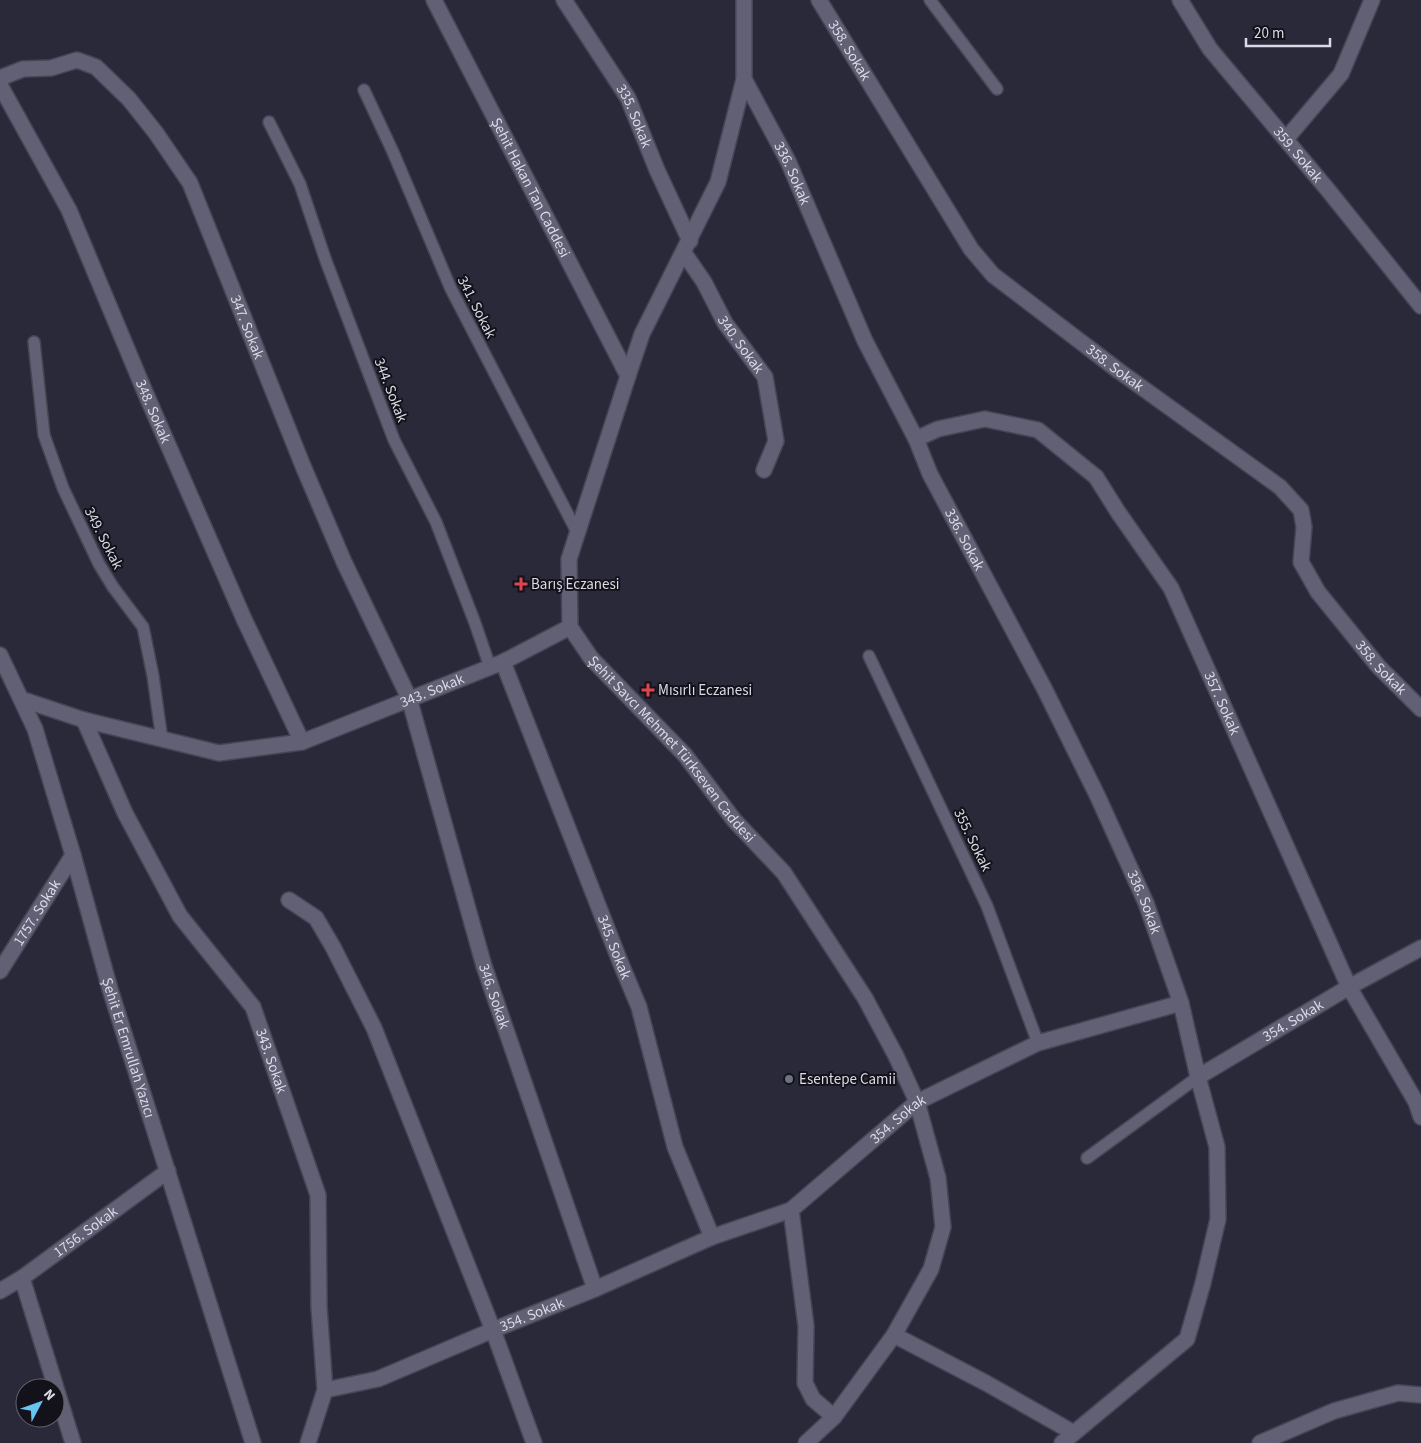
<svg xmlns="http://www.w3.org/2000/svg" width="1421" height="1443" font-family="'Source Sans 3',sans-serif">
<style>
.lines{fill:none;stroke-linecap:round;stroke-linejoin:round}
.lane-casing{stroke:#464554;stroke-width:14}
.street-casing{stroke:#464554;stroke-width:18}
.secondary-casing{stroke:#464554;stroke-width:18}
.lane{stroke:#616075;stroke-width:11}
.street{stroke:#616075;stroke-width:15}
.secondary{stroke:#616075;stroke-width:15}
.health-dot{fill:#e0444e;stroke:#13121a;stroke-width:2}
.worship-dot{fill:#6b7280;stroke:#13121a;stroke-width:2}
.labels{text-anchor:middle;stroke-width:4;stroke-linejoin:round;paint-order:stroke}
.street-label{font-size:15px;fill:#dadae6;stroke:#13121a}
.poi-label{font-size:15px;fill:#dadae6;stroke:#13121a;text-anchor:start}
</style>
<rect width="100%" height="100%" fill="#29293a"/>
<g class="lines">
<g class="lane-casing">
<g id="lane">
<polyline points="930,0 997,89"/>
<polyline points="364,90 393,152 451,289 577,532"/>
<polyline points="269,122 300,184 326,261 394,440 436,522 475,623 490,667"/>
<polyline points="34,342 44,435 63,488 99,564 113,587 143,627 153,676 162,740"/>
<polyline points="869,656 987,906 1038,1043"/>
<polyline points="1087,1158 1198,1077"/>
</g>
</g>
<g class="street-casing">
<g id="street">
<path id="s1" d="M434 0 628 376"/>
<path id="s2" d="M564 0 628 98 657 170 690 241"/>
<path id="s3" d="M744 0V79L718 182 642 334 628 376 569 559 570 627 591 658 685 755 734 820 784 873 865 998 896 1056 917 1102 938 1178 943 1227 931 1269 894 1335 834 1417 806 1443"/>
<path id="s4" d="M819 0 971 249 993 275 1119 371 1280 487 1301 510 1304 527 1301 562 1318 592 1378 666 1421 709"/>
<path id="s5" d="M1180 0 1210 49 1328 190 1421 306"/>
<path id="s6" d="M0 78 23 69 51 68 77 60 96 67 129 99 156 133 190 183 303 466 344 562 409 698 484 966 595 1289"/>
<path id="s7" d="M744 79 788 161 865 341 916 439 930 474 1044 688 1098 797 1146 903 1181 1003"/>
<path id="s8" d="M0 85 69 210 145 392 244 619 302 742"/>
<polyline points="1286,139 1341,74 1372,0"/>
<path id="s9" d="M684 253 704 282 725 323 765 377 776 441 764 470"/>
<path id="s10" d="M916 439 938 429 985 419 1038 430 1096 477 1118 512 1171 588 1349 987 1416 1102 1421 1117"/>
<path id="s11" d="M503 662 621 964 639 1007 675 1147 712 1237"/>
<path id="s12" d="M21 699 84 720 219 753 302 742 503 662 570 627"/>
<path id="s13" d="M84 720 125 813 180 916 253 1007 318 1195 319 1307 325 1390 308 1443"/>
<polyline points="289,900 316,918 333,947 374,1028 493,1330 534,1443"/>
<path id="s14" d="M0 971 73 855"/>
<polyline points="791,1210 806,1326 805,1383 813,1399 834,1417"/>
<polyline points="22,1278 73,1443"/>
<path id="s15" d="M0 1291 22 1278 168 1171"/>
<polyline points="894,1335 986,1383 1074,1433"/>
<path id="s16" d="M325 1390 378 1379 493 1330 595 1289 712 1237 791 1210 917 1102 1038 1043 1181 1003 1198 1077 1349 987 1421 948"/>
<polyline points="1062,1443 1187,1339 1203,1283 1218,1219 1217,1147 1198,1077"/>
<polyline points="1260,1443 1334,1411 1398,1393 1421,1395"/>
</g>
</g>
<g class="secondary-casing">
<g id="secondary">
<path id="s17" d="M0 655 35 729 73 855 110 989 253 1443"/>
</g>
</g>
<use href="#lane" class="lane"/>
<use href="#street" class="street"/>
<use href="#secondary" class="secondary"/>
</g>
<g class="health-dot">
<path d="M518.5 576.5h5v5h5v5h-5v5h-5v-5h-5v-5h5z"/>
<path d="M645.5 682.5h5v5h5v5h-5v5h-5v-5h-5v-5h5z"/>
</g>
<circle class="worship-dot" cx="789" cy="1079" r="5"/>
<g class="labels">
<g class="street-label">
<text dy="5" stroke="none"><textPath href="#s4" startOffset="59">358. Sokak</textPath></text>
<text dy="5" stroke="none"><textPath href="#s2" startOffset="136">335. Sokak</textPath></text>
<text dy="5" stroke="none"><textPath href="#s5" startOffset="195">359. Sokak</textPath></text>
<text dy="5" stroke="none"><textPath href="#s7" startOffset="106">336. Sokak</textPath></text>
<text dy="5" stroke="none"><textPath href="#s1" startOffset="211">Şehit Hakan Tan Caddesi</textPath></text>
<text transform="translate(477 307) rotate(63)" y="5">341. Sokak</text>
<text dy="5" stroke="none"><textPath href="#s6" startOffset="405">347. Sokak</textPath></text>
<text dy="5" stroke="none"><textPath href="#s9" startOffset="108">340. Sokak</textPath></text>
<text dy="5" stroke="none"><textPath href="#s4" startOffset="479">358. Sokak</textPath></text>
<text transform="translate(391 390) rotate(69)" y="5">344. Sokak</text>
<text dy="5" stroke="none"><textPath href="#s8" startOffset="361">348. Sokak</textPath></text>
<text transform="translate(104 538) rotate(63)" y="5">349. Sokak</text>
<text dy="5" stroke="none"><textPath href="#s7" startOffset="511">336. Sokak</textPath></text>
<text dy="5" stroke="none"><textPath href="#s4" startOffset="899">358. Sokak</textPath></text>
<text dy="5" stroke="none"><textPath href="#s12" startOffset="429">343. Sokak</textPath></text>
<text dy="5" stroke="none"><textPath href="#s10" startOffset="461">357. Sokak</textPath></text>
<text dy="5" stroke="none"><textPath href="#s3" startOffset="819">Şehit Savcı Mehmet Türkseven Caddesi</textPath></text>
<text transform="translate(973 840) rotate(64)" y="5">355. Sokak</text>
<text dy="5" stroke="none"><textPath href="#s7" startOffset="916">336. Sokak</textPath></text>
<text dy="5" stroke="none"><textPath href="#s14" startOffset="69">1757. Sokak</textPath></text>
<text dy="5" stroke="none"><textPath href="#s11" startOffset="306">345. Sokak</textPath></text>
<text dy="5" stroke="none"><textPath href="#s6" startOffset="1120">346. Sokak</textPath></text>
<text dy="5" stroke="none"><textPath href="#s16" startOffset="1136">354. Sokak</textPath></text>
<text dy="5" stroke="none"><textPath href="#s17" startOffset="414">Şehit Er Emrullah Yazıcı</textPath></text>
<text dy="5" stroke="none"><textPath href="#s13" startOffset="392">343. Sokak</textPath></text>
<text dy="5" stroke="none"><textPath href="#s16" startOffset="641">354. Sokak</textPath></text>
<text dy="5" stroke="none"><textPath href="#s15" startOffset="104">1756. Sokak</textPath></text>
<text dy="5" stroke="none"><textPath href="#s16" startOffset="221">354. Sokak</textPath></text>
</g>
<g class="poi-label">
<text x="531" y="589">Barış Eczanesi</text>
<text x="658" y="695">Mısırlı Eczanesi</text>
<text x="799" y="1084">Esentepe Camii</text>
</g>
</g>
<g transform="translate(40 1403) rotate(49)"><circle r="24" fill="#13121a" stroke="#63626c"/>
<path d="M0-4L9 19L0 12L-9 19Z" fill="#68c4f0"/>
<text y="-8" font-size="14" font-weight="bold" text-anchor="middle" fill="#dadae6">N</text>
</g>
<path d="M1246 38v8h84v-8" fill="none" stroke="#dadae6" stroke-width="2.5"/>
<text x="1254" y="38" font-size="15" fill="#dadae6" stroke="#13121a" stroke-width="4" paint-order="stroke">20 m</text>
</svg>
